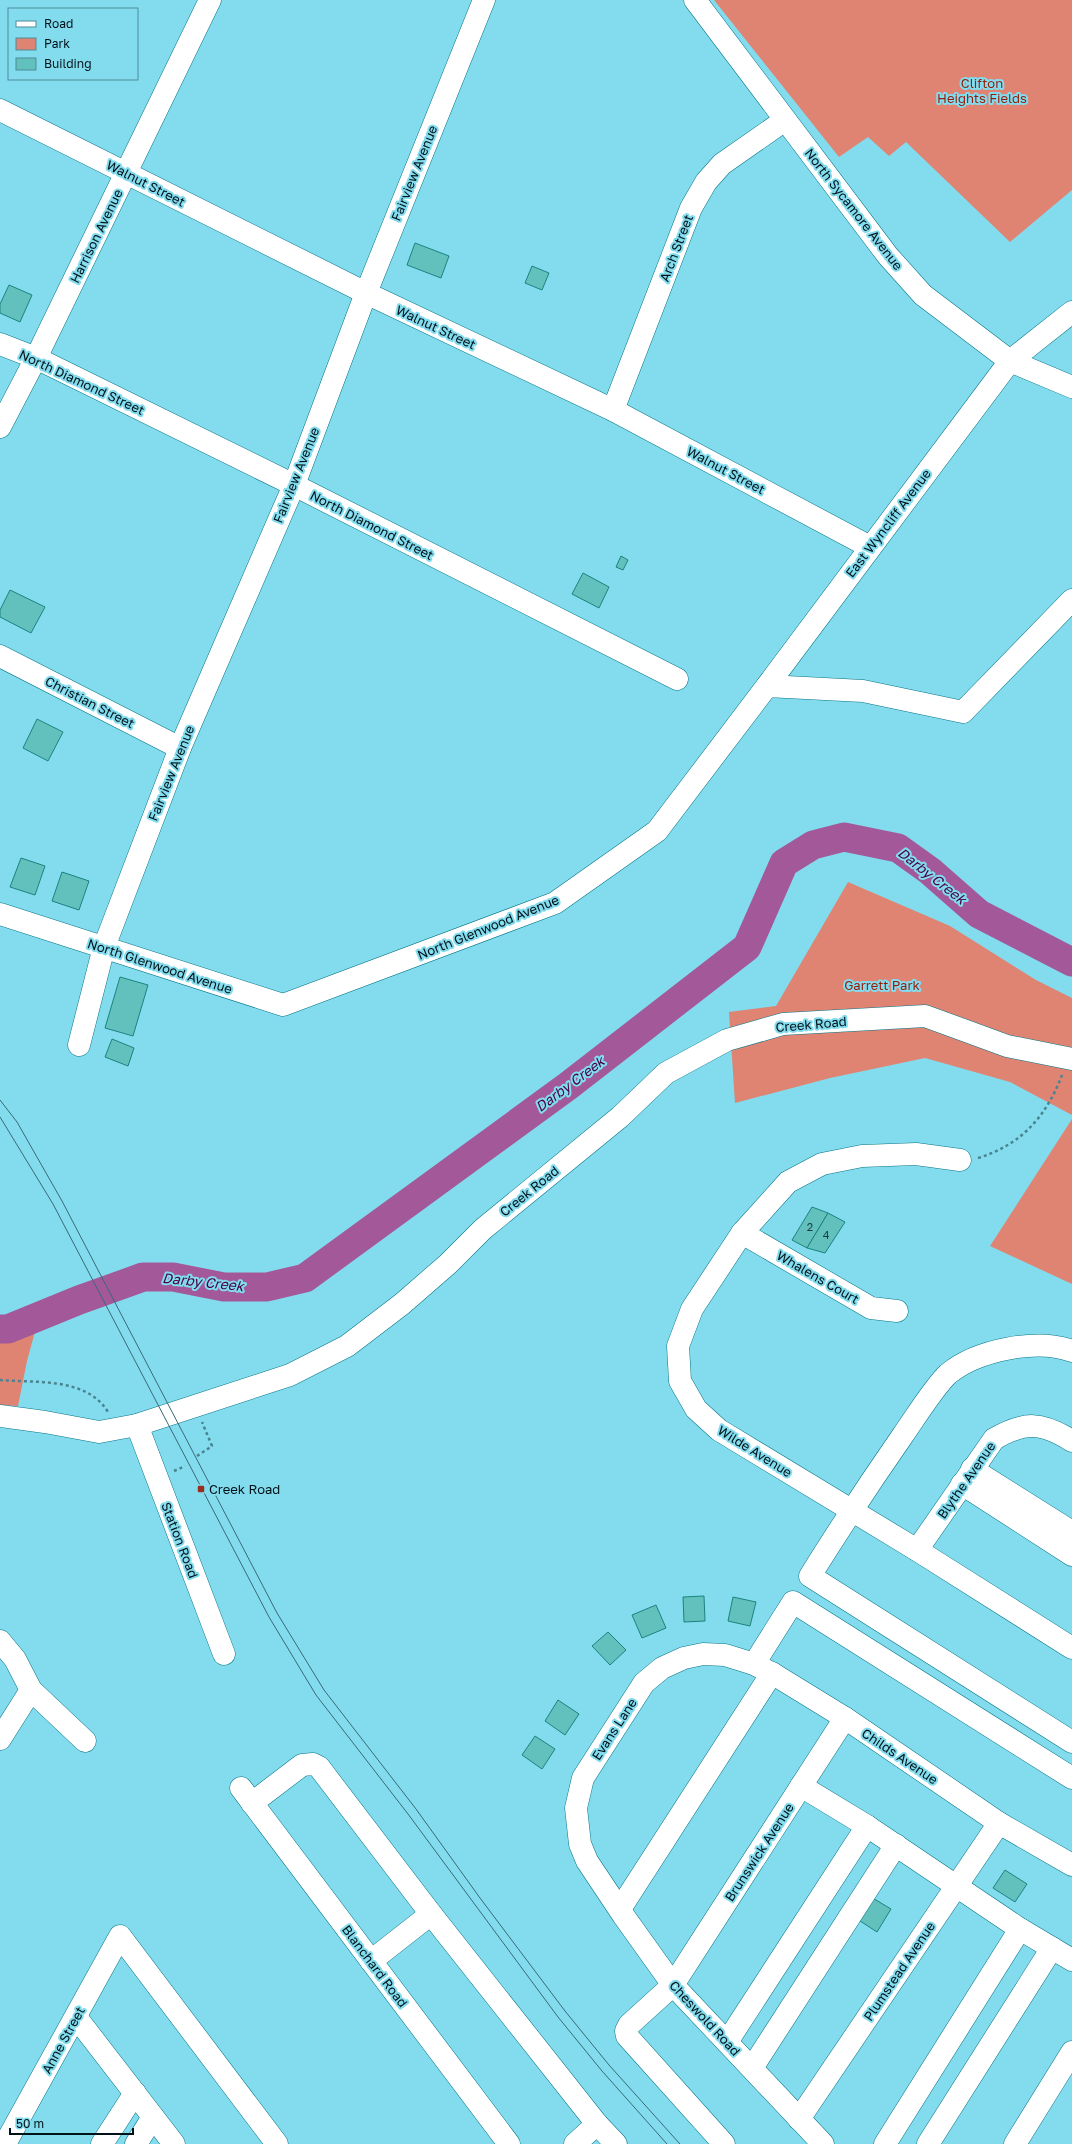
<svg xmlns="http://www.w3.org/2000/svg" width="1072" height="2144" font-family="'Golos Text',sans-serif">
<style>
.green{fill:#df8372}
.lines{fill:none;stroke-linecap:round;stroke-linejoin:round}
.river{stroke:#a3589a;stroke-width:29}
.building{fill:#63c1bd;stroke:#1a8380}
.minor-casing{stroke:#077687;stroke-width:23}
.path{stroke:#4a8490;stroke-width:2.5;stroke-dasharray:3 3;stroke-linecap:butt}
.minor{stroke:#fff;stroke-width:22}
.tram{stroke:#396a75;stroke-width:1}
.poi-dot{fill:#992f1e;stroke:#83dcee;stroke-width:1.5}
.labels{text-anchor:middle;stroke-width:4;stroke-linejoin:round;paint-order:stroke}
.number-label{font-size:11px;fill:#193e41}
.park-label{font-size:13px;fill:#961c08;stroke:#83dcee}
.street-label{font-size:13px;fill:#001218;stroke:#83dcee}
.poi-label{font-size:13px;fill:#001218;stroke:#83dcee;text-anchor:start}
.water-label{font-size:14px;font-style:italic;fill:#490044;stroke:#83dcee}
</style>
<rect width="100%" height="100%" fill="#83dcee"/>
<g class="green">
<polygon points="714,0 1072,0 1072,190 1010,242 906,142 889,156 868,137 839,157"/>
<polygon points="848,882 950,926 1036,980 1072,998 1072,1115 1010,1082 925,1058 830,1078 735,1103 729,1012 776,1006"/>
<polygon points="1072,1119 1072,1284 990,1246"/>
<polygon points="0,1316 39,1317 27,1361 18,1406 0,1405"/>
</g>
<g class="lines">
<polyline class="river" points="0,1329 8,1329 79,1300 143,1277 173,1277 224,1287 267,1287 305,1278 568,1086 747,947 784,863 813,845 844,837 898,848 930,871 979,914 1072,962"/>
</g>
<g class="building">
<polygon points="415,243 449,256 441,278 407,265"/>
<polygon points="532,266 549,273 542,290 525,283"/>
<polygon points="9,285 32,295 20,322 0,313 0,304"/>
<polygon points="621,556 628,560 623,570 616,567"/>
<polygon points="583,573 609,587 599,608 572,594"/>
<polygon points="10,590 45,607 31,633 0,617 0,610"/>
<polygon points="37,719 63,732 48,761 23,748"/>
<polygon points="21,858 45,866 35,895 10,887"/>
<polygon points="62,872 89,881 79,910 52,901"/>
<polygon points="120,977 148,985 133,1036 105,1028"/>
<polygon points="112,1039 134,1048 128,1066 105,1057"/>
<polygon points="812,1207 828,1213 807,1248 792,1240"/>
<polygon points="828,1213 845,1222 825,1253 807,1248"/>
<polygon points="704,1596 705,1621 684,1622 683,1597"/>
<polygon points="733,1597 756,1602 750,1626 728,1621"/>
<polygon points="656,1605 666,1628 642,1638 632,1615"/>
<polygon points="608,1632 626,1650 610,1665 592,1646"/>
<polygon points="558,1700 579,1714 565,1735 545,1721"/>
<polygon points="535,1736 555,1749 542,1769 522,1755"/>
<polygon points="1005,1870 1027,1884 1015,1902 993,1888"/>
<polygon points="871,1897 891,1909 877,1932 857,1919"/>
</g>
<g class="lines">
<g class="minor-casing">
<g id="minor">
<polyline points="695,0 888,256 923,295 1010,361 1072,387"/>
<polyline points="0,110 366,293 613,410 870,547"/>
<polyline points="0,344 36,358 294,485 677,679"/>
<polyline points="613,410 691,208 706,182 722,164 785,120"/>
<polyline points="0,427 36,358 210,0"/>
<polyline points="0,656 180,748"/>
<polyline points="767,686 1010,361 1072,312"/>
<polyline points="0,914 283,1005 555,903 657,831 767,686 863,691 963,712 1072,600"/>
<polyline points="79,1045 104,947 180,748 294,485 366,293 484,0"/>
<polyline points="960,1160 916,1154 862,1156 822,1164 788,1182 742,1233 692,1309 678,1346 680,1381 696,1409 719,1430 917,1550 1072,1648"/>
<polyline points="742,1233 871,1308 897,1311"/>
<path d="M1072 1351C1037 1338 977 1350 948 1374 934 1387 915 1418 903 1435 871 1481 840 1528 810 1576L1072 1742"/>
<polyline points="0,1416 45,1422 99,1432 137,1425 290,1375 347,1346 402,1304 448,1264 483,1229 620,1117 666,1073 727,1040 783,1024 925,1016 1007,1046 1072,1059"/>
<polyline points="137,1425 224,1654"/>
<polyline points="972,1469 1072,1532"/>
<polyline points="962,1484 1072,1555"/>
<path d="M917 1550 994 1439C1025 1421 1042 1422 1072 1441"/>
<polyline points="0,1641 15,1659 31,1690 85,1741"/>
<polyline points="754,1664 793,1602 1072,1778"/>
<polyline points="0,1739 31,1690"/>
<polyline points="801,1786 867,1826 1020,1929 1072,1960"/>
<polyline points="241,1788 509,2144"/>
<polyline points="252,1803 302,1765 313,1764 319,1767 431,1914 597,2124 616,2144"/>
<polyline points="620,1909 772,1673"/>
<polyline points="371,1961 431,1914"/>
<polyline points="76,2017 174,2144"/>
<polyline points="727,2042 867,1826"/>
<polyline points="752,2068 896,1845"/>
<polyline points="799,2119 999,1823"/>
<polyline points="5,2144 120,1936 277,2144"/>
<polyline points="102,2144 135,2093"/>
<polyline points="136,2144 153,2117"/>
<polyline points="575,2144 597,2124"/>
<polyline points="724,2144 627,2036 626,2031 629,2025 673,1985 845,1718"/>
<polyline points="823,2144 673,1985 623,1915 587,1861 580,1844 576,1808 583,1778 644,1683 662,1668 684,1658 703,1654 725,1655 754,1664 775,1675 845,1718 999,1823 1072,1865"/>
<polyline points="885,2144 1020,1929"/>
<polyline points="928,2144 1052,1948"/>
<polyline points="1015,2144 1072,2052"/>
</g>
</g>
<g class="path">
<path d="M978 1158C1021 1145 1046 1117 1062 1075"/>
<path d="M0 1380C35 1383 87 1377 108 1412"/>
<polyline points="197,1456 212,1446 202,1422"/>
<polyline points="174,1471 185,1466"/>
</g>
<use href="#minor" class="minor"/>
<g class="tram">
<polyline points="0,1100 17,1122 62,1201 277,1613 324,1690 416,1809 480,1898 565,2011 609,2065 680,2144"/>
<polyline points="0,1117 53,1204 269,1617 316,1695 408,1814 558,2017 602,2071 667,2144"/>
</g>
</g>
<rect class="poi-dot" x="197" y="1485" width="8" height="8" rx="2"/>
<g class="labels">
<g class="number-label">
<text x="810" y="1231">2</text>
<text x="826" y="1239">4</text>
</g>
<g class="park-label">
<text x="982" y="88">Clifton<tspan x="982" dy="15">Heights Fields</tspan></text>
<text x="882" y="990">Garrett Park</text>
</g>
<g class="street-label">
<text transform="translate(414 173) rotate(-68)" y="5">Fairview Avenue</text>
<text transform="translate(146 183) rotate(27)" y="5">Walnut Street</text>
<text transform="translate(854 209) rotate(52)" y="5">North Sycamore Avenue</text>
<text transform="translate(96 236) rotate(-64)" y="5">Harrison Avenue</text>
<text transform="translate(676 248) rotate(-69)" y="5">Arch Street</text>
<text transform="translate(436 327) rotate(25)" y="5">Walnut Street</text>
<text transform="translate(82 382) rotate(25)" y="5">North Diamond Street</text>
<text transform="translate(726 470) rotate(28)" y="5">Walnut Street</text>
<text transform="translate(296 475) rotate(-68)" y="5">Fairview Avenue</text>
<text transform="translate(888 523) rotate(-53)" y="5">East Wyncliff Avenue</text>
<text transform="translate(372 525) rotate(27)" y="5">North Diamond Street</text>
<text transform="translate(90 702) rotate(27)" y="5">Christian Street</text>
<text transform="translate(171 773) rotate(-68)" y="5">Fairview Avenue</text>
<text transform="translate(488 927) rotate(-22)" y="5">North Glenwood Avenue</text>
<text transform="translate(160 966) rotate(18)" y="5">North Glenwood Avenue</text>
<text transform="translate(811 1024) rotate(-5)" y="5">Creek Road</text>
<text transform="translate(529 1191) rotate(-39)" y="5">Creek Road</text>
<text transform="translate(818 1277) rotate(30)" y="5">Whalens Court</text>
<text transform="translate(755 1451) rotate(32)" y="5">Wilde Avenue</text>
<text transform="translate(966 1480) rotate(-55)" y="5">Blythe Avenue</text>
<text transform="translate(180 1540) rotate(69)" y="5">Station Road</text>
<text transform="translate(614 1729) rotate(-57)" y="5">Evans Lane</text>
<text transform="translate(900 1756) rotate(34)" y="5">Childs Avenue</text>
<text transform="translate(759 1852) rotate(-57)" y="5">Brunswick Avenue</text>
<text transform="translate(375 1966) rotate(53)" y="5">Blanchard Road</text>
<text transform="translate(899 1971) rotate(-56)" y="5">Plumstead Avenue</text>
<text transform="translate(705 2018) rotate(47)" y="5">Cheswold Road</text>
<text transform="translate(63 2040) rotate(-61)" y="5">Anne Street</text>
</g>
<g class="poi-label">
<text x="209" y="1494">Creek Road</text>
</g>
<g class="water-label">
<text transform="translate(932 876) rotate(38)" y="5">Darby Creek</text>
<text transform="translate(570 1084) rotate(-37)" y="5">Darby Creek</text>
<text transform="translate(203 1282) rotate(6)" y="5">Darby Creek</text>
</g>
</g>
<rect x="8" y="8" width="130" height="72" fill="#83dcee" stroke="#4f8b98"/>
<rect x="16" y="21" width="20" height="6" fill="#ffffff" stroke="#4f8b98"/>
<text x="44" y="28" font-size="12" fill="#001218">Road</text>
<rect x="16" y="38" width="20" height="12" fill="#df8372" stroke="#4f8b98"/>
<text x="44" y="48" font-size="12" fill="#001218">Park</text>
<rect x="16" y="58" width="20" height="12" fill="#63c1bd" stroke="#4f8b98"/>
<text x="44" y="68" font-size="12" fill="#001218">Building</text>
<path d="M10 2128v6h123v-6" fill="none" stroke="#001218" stroke-width="2"/>
<text x="16" y="2128" font-size="12" fill="#001218" stroke="#83dcee" stroke-width="3" paint-order="stroke">50 m</text>
</svg>
